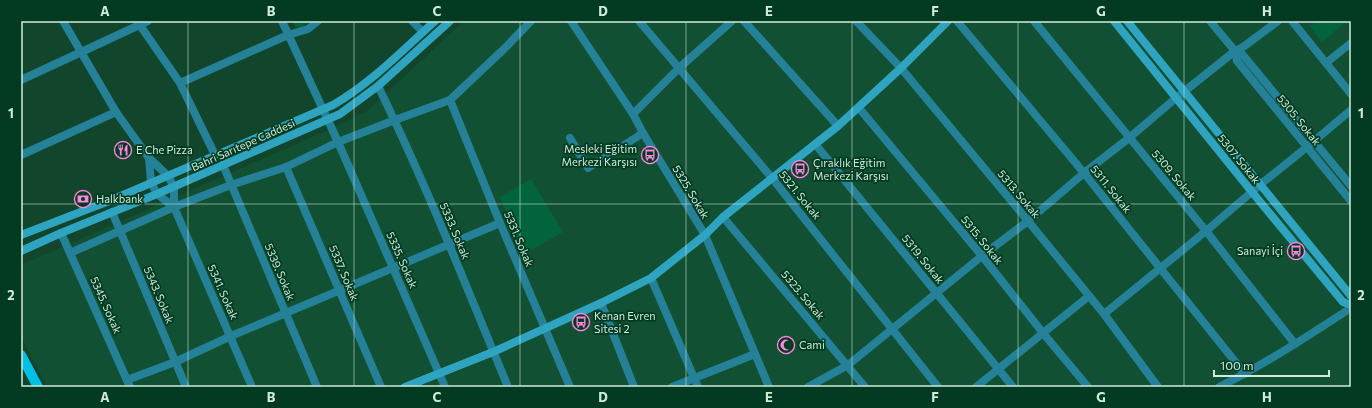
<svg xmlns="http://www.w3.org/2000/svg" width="1372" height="408" font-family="Commissioner,sans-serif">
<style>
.built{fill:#115033}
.green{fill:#02643d}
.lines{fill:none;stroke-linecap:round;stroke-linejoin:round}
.street{stroke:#258197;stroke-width:8}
.secondary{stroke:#2fa4c0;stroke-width:8}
.primary{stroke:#00c0e5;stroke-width:10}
.grid{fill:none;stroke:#d1ebdb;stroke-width:1;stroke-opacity:0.55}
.labels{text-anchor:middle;stroke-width:3.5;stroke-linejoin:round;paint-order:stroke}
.street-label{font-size:11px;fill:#d1ebdb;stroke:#023b22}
.poi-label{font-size:11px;fill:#d1ebdb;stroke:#023b22;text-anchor:start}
.neatline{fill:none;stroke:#d1ebdb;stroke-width:1.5}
.grid-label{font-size:13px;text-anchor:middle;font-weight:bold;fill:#d1ebdb}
</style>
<rect width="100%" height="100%" fill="#11452c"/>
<polygon class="built" points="464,21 1351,21 1351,387 47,387 21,337 21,265 321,133 367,111"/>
<g class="green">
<polygon points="292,21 313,21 300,27 296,27"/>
<polygon points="1316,21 1347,21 1322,42 1310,26"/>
<polygon points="531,179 563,232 524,254 500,197"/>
</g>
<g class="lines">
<g class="street">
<polyline points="63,21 116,112 149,158 168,176 174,187 174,207 252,387"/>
<polyline points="137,21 180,83 215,155"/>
<polyline points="282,21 338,142 445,387"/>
<polyline points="412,21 423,32"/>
<polyline points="571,21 633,114 643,133 705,235 769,387"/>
<polyline points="639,21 772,178 938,387"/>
<polyline points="744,21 838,126"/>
<polyline points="856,21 901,68 1028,221 1104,314 1158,387"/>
<polyline points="957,21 1084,173 1245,374"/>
<polyline points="1034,21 1206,231 1295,344"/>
<polyline points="1210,21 1235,51 1237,61 1351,201"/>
<polyline points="1292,21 1351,94"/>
<polyline points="1235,51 1242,54 1351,186"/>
<polyline points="1326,63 1351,43"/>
<polyline points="21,80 148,21"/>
<polyline points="180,83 288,35 308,29 318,21"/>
<path d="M378 86C426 184 466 286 508 387"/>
<polyline points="450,100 500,223 570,387"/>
<polyline points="859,108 982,256 1043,333 1088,387"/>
<polyline points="633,114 679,68 732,21"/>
<polyline points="570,138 588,168 643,133"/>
<polyline points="816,145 1013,387"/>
<polyline points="21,155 116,112"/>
<polyline points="149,158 151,182 157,194 174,207"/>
<polyline points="223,165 317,387"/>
<polyline points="286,167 381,387"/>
<polyline points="112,212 186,387"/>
<polyline points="723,217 865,387"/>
<polyline points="61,233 130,387"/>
<polyline points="70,253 174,207 231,185 286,167 338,142 395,120 450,100 505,48 531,21"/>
<polyline points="651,278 698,387"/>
<polyline points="601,303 634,387"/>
<polyline points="1104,314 1206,231 1261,184 1307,147 1351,110"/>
<polyline points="127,380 175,362 231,336 500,223"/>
<polyline points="672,387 755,354"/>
<polyline points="808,387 848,365 982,256 1028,221 1084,173 1129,138 1176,98 1235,51 1243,47 1278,21"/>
<polyline points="976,387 1089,296"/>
<path d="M1219 387C1265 364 1308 336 1351 308"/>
</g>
<g class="secondary">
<polyline points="1114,21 1252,192 1343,302 1351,305"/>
<polyline points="1127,21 1351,296"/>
<path d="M21 235 109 201 333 105C371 83 402 51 435 21"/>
<polyline points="21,251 61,233 157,194 340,114 378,86 450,21"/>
<polyline points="405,387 493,352 601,303 651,278 705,235 723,217 838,126 901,68 948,21"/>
</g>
<polyline class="primary" points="21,355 38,387"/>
</g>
<path class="grid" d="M188 21V387M354 21V387M520 21V387M686 21V387M852 21V387M1018 21V387M1184 21V387M21 204H1351"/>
<defs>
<g id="restaurant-ring" transform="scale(0.9)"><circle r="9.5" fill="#023b22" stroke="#ff85df" stroke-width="1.5"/><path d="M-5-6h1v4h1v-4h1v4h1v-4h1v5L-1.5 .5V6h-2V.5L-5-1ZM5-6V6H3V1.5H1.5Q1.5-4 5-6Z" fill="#ff85df"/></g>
<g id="bus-ring" transform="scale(0.9)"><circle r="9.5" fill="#023b22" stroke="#ff85df" stroke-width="1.5"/><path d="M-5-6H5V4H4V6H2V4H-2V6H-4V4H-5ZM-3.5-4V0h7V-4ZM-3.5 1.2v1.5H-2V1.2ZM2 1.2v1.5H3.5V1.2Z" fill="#ff85df"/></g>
<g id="bank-ring" transform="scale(0.9)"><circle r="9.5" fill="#023b22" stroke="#ff85df" stroke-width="1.5"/><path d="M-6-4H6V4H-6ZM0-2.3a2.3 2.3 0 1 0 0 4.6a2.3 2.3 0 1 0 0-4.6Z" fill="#ff85df"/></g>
<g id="mosque-ring" transform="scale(0.9)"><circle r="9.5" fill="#023b22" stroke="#ff85df" stroke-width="1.5"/><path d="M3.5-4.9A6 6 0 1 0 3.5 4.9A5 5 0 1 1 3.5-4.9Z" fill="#ff85df"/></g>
</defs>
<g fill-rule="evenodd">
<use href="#restaurant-ring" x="123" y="150"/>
<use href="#bus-ring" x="650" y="155"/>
<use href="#bus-ring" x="800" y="169"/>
<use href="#bank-ring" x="83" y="199"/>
<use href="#bus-ring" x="1296" y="251"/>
<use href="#bus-ring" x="581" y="322"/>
<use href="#mosque-ring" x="786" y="345"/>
</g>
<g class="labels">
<g class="street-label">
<text transform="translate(1299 120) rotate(51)" y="4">5305. Sokak</text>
<text transform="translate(243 145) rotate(-24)" y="4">Bahri Sarıtepe Caddesi</text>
<text transform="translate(1239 159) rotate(51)" y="4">5307. Sokak</text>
<text transform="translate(1174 175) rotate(50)" y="4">5309. Sokak</text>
<text transform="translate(1111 189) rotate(51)" y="4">5311. Sokak</text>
<text transform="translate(691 192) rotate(59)" y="4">5325. Sokak</text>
<text transform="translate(1019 194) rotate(50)" y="4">5313. Sokak</text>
<text transform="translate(800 195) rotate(51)" y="4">5321. Sokak</text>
<text transform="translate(455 231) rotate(67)" y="4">5333. Sokak</text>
<text transform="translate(519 239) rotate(67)" y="4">5331. Sokak</text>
<text transform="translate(982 240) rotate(51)" y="4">5315. Sokak</text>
<text transform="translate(923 259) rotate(51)" y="4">5319. Sokak</text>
<text transform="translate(402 260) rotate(66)" y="4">5335. Sokak</text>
<text transform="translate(280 272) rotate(67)" y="4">5339. Sokak</text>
<text transform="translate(344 273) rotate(67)" y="4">5337. Sokak</text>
<text transform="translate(223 292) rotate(66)" y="4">5341. Sokak</text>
<text transform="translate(159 295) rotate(67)" y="4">5343. Sokak</text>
<text transform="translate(803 295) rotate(50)" y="4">5323. Sokak</text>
<text transform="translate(106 305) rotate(66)" y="4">5345. Sokak</text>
</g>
<g class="poi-label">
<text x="637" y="153" text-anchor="end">Mesleki Eğitim<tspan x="637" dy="13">Merkezi Karşısı</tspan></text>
<text x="136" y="154">E Che Pizza</text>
<text x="813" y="167">Çıraklık Eğitim<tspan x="813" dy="13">Merkezi Karşısı</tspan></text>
<text x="96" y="203">Halkbank</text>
<text x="1283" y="255" text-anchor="end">Sanayi İçi</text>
<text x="594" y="320">Kenan Evren<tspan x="594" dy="13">Sitesi 2</tspan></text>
<text x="799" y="349">Cami</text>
</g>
</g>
<rect width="1372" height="408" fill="none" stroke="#023b22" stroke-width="44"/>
<path d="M1214 370v6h115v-6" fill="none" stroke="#d1ebdb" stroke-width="2"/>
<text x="1220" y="370" font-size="12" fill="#d1ebdb" stroke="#023b22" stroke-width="3" paint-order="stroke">100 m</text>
<rect x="22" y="22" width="1328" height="364" class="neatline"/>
<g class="grid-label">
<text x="105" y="16">A</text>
<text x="271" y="16">B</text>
<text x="437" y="16">C</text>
<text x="603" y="16">D</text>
<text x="769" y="16">E</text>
<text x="935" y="16">F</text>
<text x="1101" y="16">G</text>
<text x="1267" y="16">H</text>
<text x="11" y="118">1</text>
<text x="1361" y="118">1</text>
<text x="11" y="300">2</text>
<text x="1361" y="300">2</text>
<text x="105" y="402">A</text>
<text x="271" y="402">B</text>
<text x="437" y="402">C</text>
<text x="603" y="402">D</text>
<text x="769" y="402">E</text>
<text x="935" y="402">F</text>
<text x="1101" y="402">G</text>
<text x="1267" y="402">H</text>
</g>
</svg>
